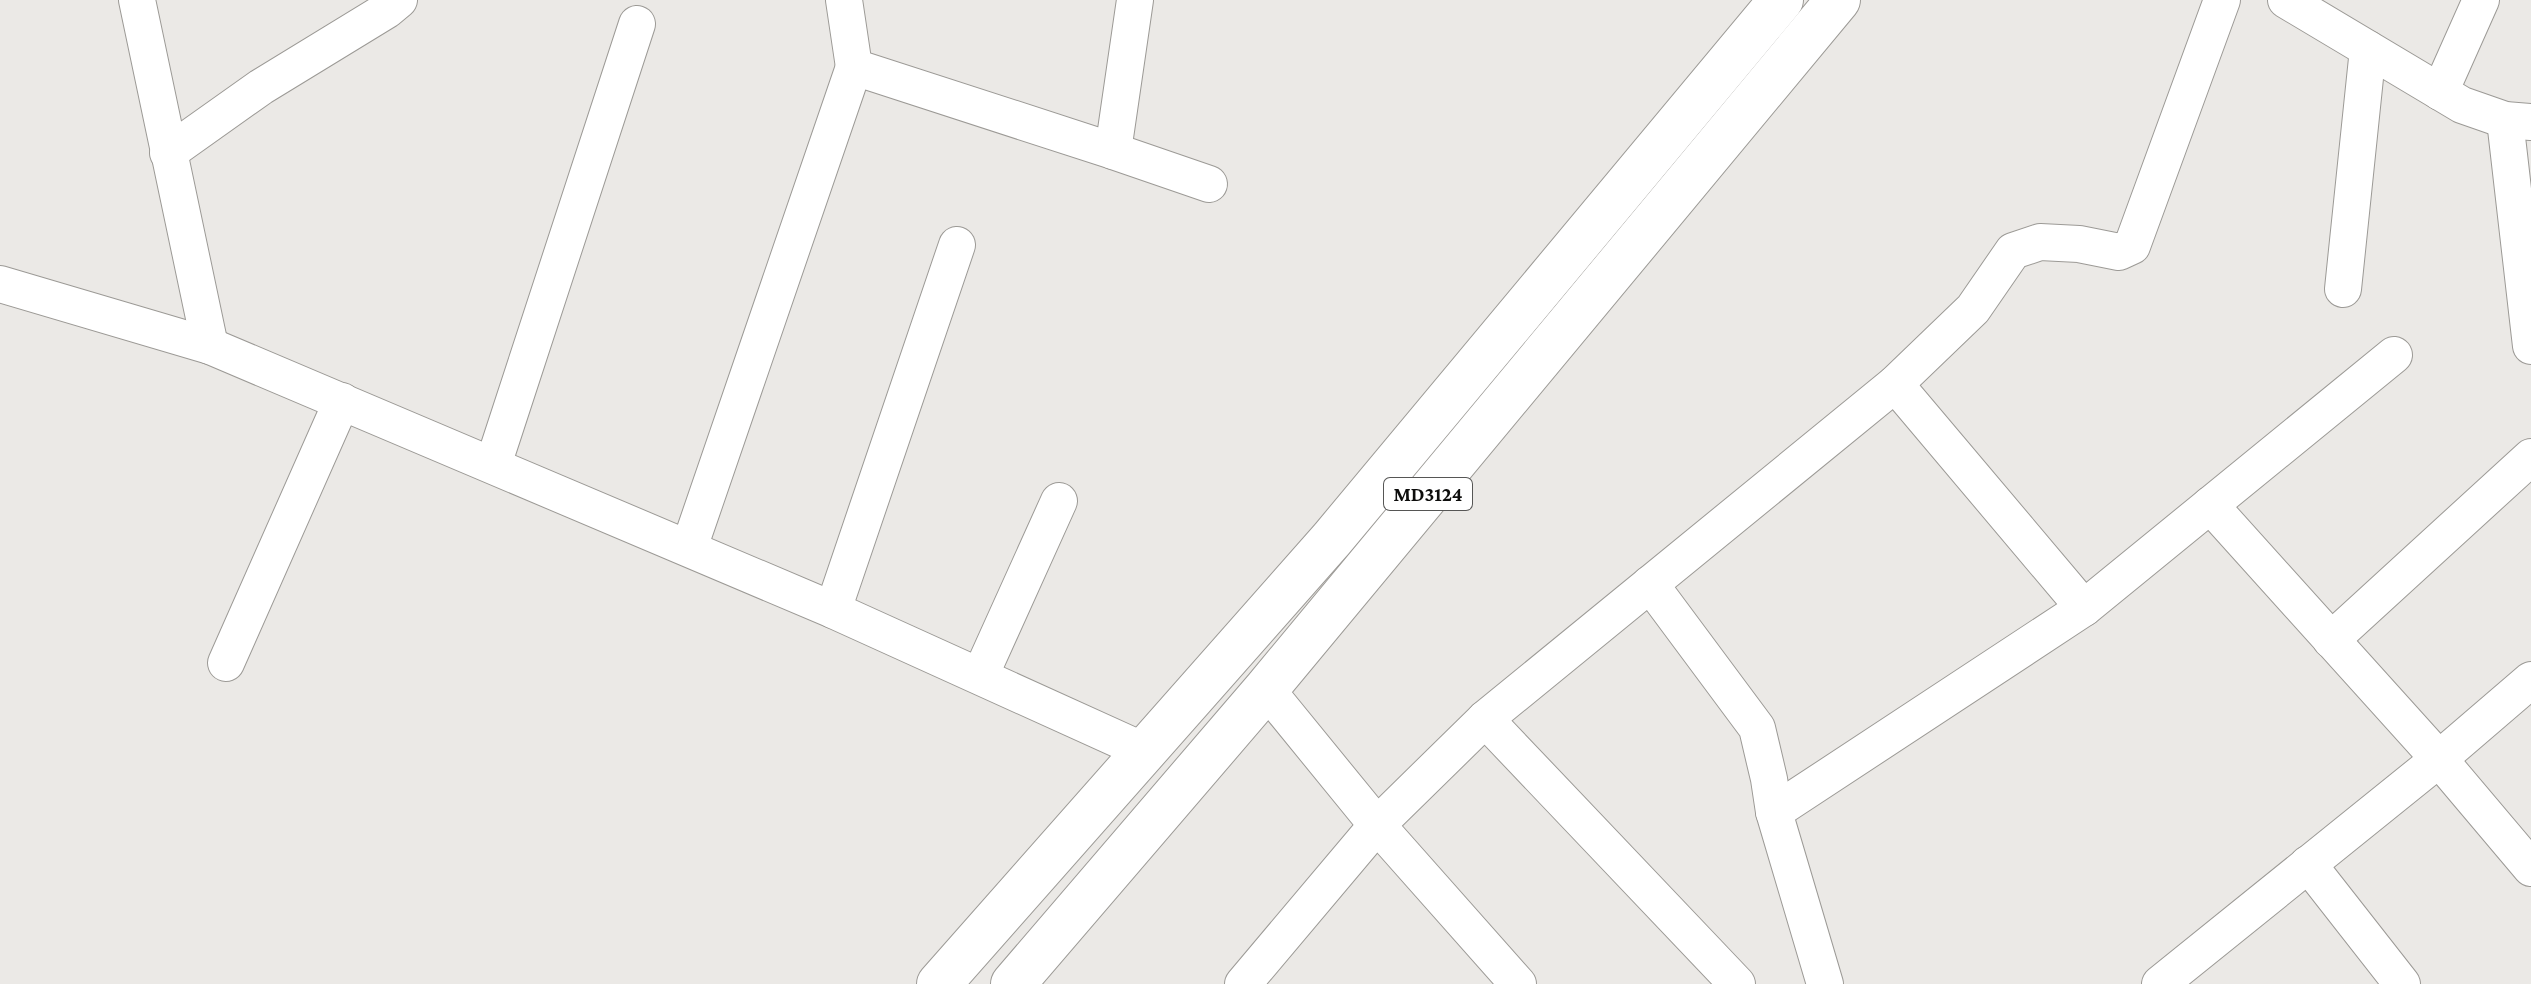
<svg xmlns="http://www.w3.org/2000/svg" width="2531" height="984" font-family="'Crimson Pro',serif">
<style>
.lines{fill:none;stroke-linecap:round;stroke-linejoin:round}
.minor-casing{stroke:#9c9a96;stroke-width:38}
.primary-casing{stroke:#9c9a96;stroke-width:46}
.minor{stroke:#fff;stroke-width:36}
.primary{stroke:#fff;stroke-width:44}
.labels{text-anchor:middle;stroke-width:6;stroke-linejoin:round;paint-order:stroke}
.shield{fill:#fff;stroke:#565655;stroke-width:2}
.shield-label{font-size:20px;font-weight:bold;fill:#0d0d0c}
</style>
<rect width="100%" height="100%" fill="#ebe9e6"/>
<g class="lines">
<g class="minor-casing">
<g id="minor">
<polyline points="137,0 210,346"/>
<polyline points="844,0 854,67 1113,151 1135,0"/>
<polyline points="2286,0 2462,105 2505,120 2531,122"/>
<polyline points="2440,92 2481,0"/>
<polyline points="2505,120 2531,346"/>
<polyline points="1113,151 1209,184"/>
<polyline points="168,153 261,87 387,10 399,0"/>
<polyline points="0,284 210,346 833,610 1144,751"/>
<polyline points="2343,289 2368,49"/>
<polyline points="1895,384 2084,608"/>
<polyline points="493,465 637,24"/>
<polyline points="2210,505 2439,759 2531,868"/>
<polyline points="689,548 854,67"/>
<polyline points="1650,584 1757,728 1769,779 1774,812 1825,984"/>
<polyline points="833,610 957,245"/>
<polyline points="2331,640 2531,457"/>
<polyline points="226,663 342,401"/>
<polyline points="980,676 1059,501"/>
<polyline points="1266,689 1377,825 1518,984"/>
<polyline points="1485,719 1737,984"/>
<polyline points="1774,812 2084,608 2394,355"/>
<polyline points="2308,864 2402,984"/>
<polyline points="1243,984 1377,825 1485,719 1895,384 1973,309 2013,251 2040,242 2079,244 2119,252 2132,246 2222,0"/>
<polyline points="2160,984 2439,759 2531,680"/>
</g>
</g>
<g class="primary-casing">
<g id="primary">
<polyline points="939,984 1332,539 1781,0"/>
<polyline points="1013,984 1266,689 1838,0"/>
</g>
</g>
<use href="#minor" class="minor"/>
<use href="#primary" class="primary"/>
</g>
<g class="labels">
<rect class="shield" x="1384" y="478" width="88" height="32" rx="6"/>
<g class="shield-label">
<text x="1428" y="501">MD3124</text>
</g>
</g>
</svg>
